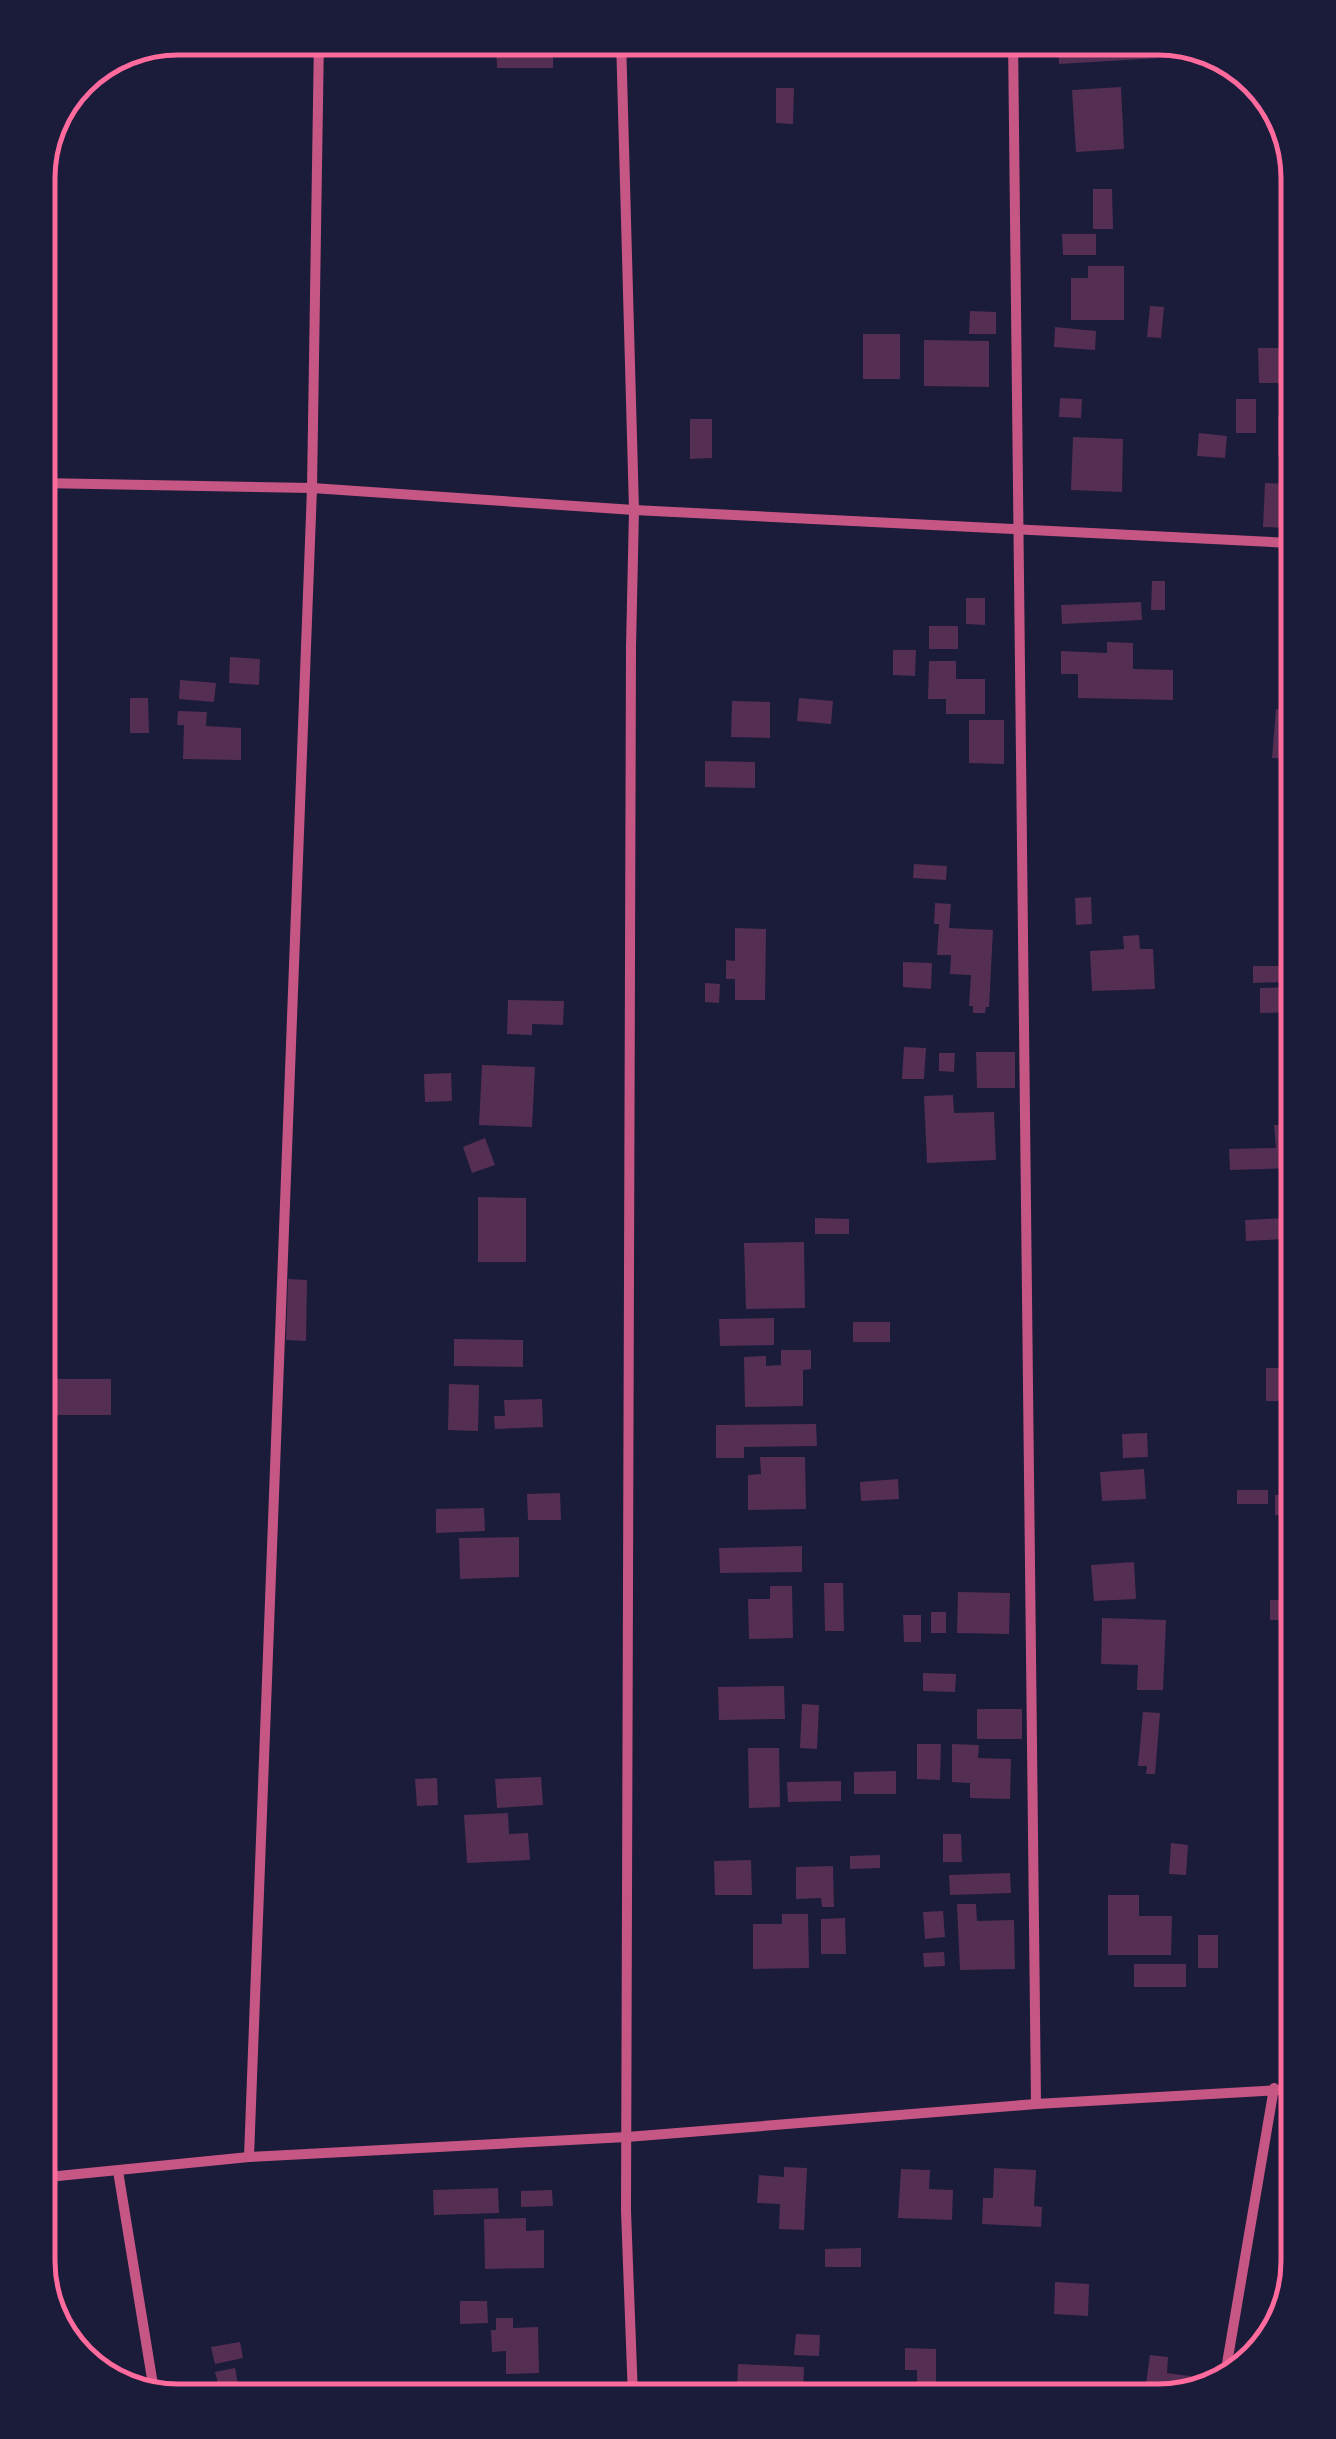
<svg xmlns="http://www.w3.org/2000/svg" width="1336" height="2439" font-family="Commissioner,sans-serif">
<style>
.building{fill:#542f53}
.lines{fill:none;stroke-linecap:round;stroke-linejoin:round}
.minor{stroke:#c65784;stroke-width:10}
.rim{fill:none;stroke:#ff6b9d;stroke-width:5}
</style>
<rect width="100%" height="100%" fill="#1b1b3a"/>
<g class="building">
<polygon points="553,38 553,68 497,68 496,39"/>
<polygon points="719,38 754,38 754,55 719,54"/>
<polygon points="1058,38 1168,38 1181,43 1158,44 1159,58 1059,64"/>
<polygon points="1121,87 1124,149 1076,152 1072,90"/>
<polygon points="776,88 794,88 793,124 776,123"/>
<polygon points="1093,189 1112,189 1113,229 1093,229"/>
<polygon points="1062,234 1096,234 1096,255 1063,255"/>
<polygon points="1088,266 1124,266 1124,320 1071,320 1071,278 1088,278"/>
<polygon points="1150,306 1164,307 1161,338 1147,337"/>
<polygon points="970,311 996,312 996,334 969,334"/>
<polygon points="1055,327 1096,331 1095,350 1054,347"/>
<rect x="863" y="334" width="37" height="45"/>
<polygon points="924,340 989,341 989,387 924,386"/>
<polygon points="1258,348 1289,348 1289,383 1259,383"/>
<polygon points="1060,398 1082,399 1081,418 1059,417"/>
<rect x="1236" y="399" width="20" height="34"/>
<rect x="1278" y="417" width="11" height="39"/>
<polygon points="690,419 712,419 712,458 690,459"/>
<polygon points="1199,433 1227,436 1225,458 1197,456"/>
<polygon points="1073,437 1123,439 1122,492 1071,490"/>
<polygon points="1265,483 1289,484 1290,528 1263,527"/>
<polygon points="1284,564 1290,564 1290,627 1282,626"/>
<polygon points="1152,581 1165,581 1165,610 1151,610"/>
<polygon points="966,598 985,598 985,625 966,624"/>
<polygon points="1141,602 1142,620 1062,624 1061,605"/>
<rect x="929" y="626" width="29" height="23"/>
<polygon points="1107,642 1133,643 1133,669 1173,670 1173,700 1078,698 1078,674 1061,674 1061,651 1107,653"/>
<polygon points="893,650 916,650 915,676 893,675"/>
<polygon points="230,657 260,659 259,685 229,683"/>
<polygon points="929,661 956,661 956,679 985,679 985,714 946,714 946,699 928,699"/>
<polygon points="180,680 216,683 214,702 179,699"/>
<polygon points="130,698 148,698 149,733 130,733"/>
<polygon points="799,698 833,701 831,724 797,721"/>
<polygon points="732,701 770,702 770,738 731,737"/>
<polygon points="1276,709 1291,710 1291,759 1272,758"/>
<polygon points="178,711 207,712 206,726 241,728 241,760 183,759 184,725 177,725"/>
<polygon points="969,720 1004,720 1004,764 969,763"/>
<polygon points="705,761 755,762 755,788 705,787"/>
<polygon points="914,864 947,866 946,880 913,878"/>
<polygon points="1091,897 1092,924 1076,925 1075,898"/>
<polygon points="935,903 951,904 949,928 993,930 989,1007 986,1007 985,1013 973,1013 973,1006 969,1006 971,975 950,974 951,955 937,955 939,924 934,924"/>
<polygon points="735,928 766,929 765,1000 735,1000 735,979 726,979 726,960 735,961"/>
<polygon points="1139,935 1140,949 1153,949 1155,989 1092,991 1090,951 1124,949 1123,936"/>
<polygon points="903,962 932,963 931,989 903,987"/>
<polygon points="1253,966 1281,966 1281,982 1253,983"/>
<polygon points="705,983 720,984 719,1003 705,1002"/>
<polygon points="1292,987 1292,1012 1260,1013 1260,988"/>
<polygon points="508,1000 564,1001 563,1025 532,1024 532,1035 507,1034"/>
<polygon points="904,1047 926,1048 924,1079 902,1079"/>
<polygon points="976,1052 1015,1052 1015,1088 977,1088"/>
<polygon points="939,1053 955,1053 954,1072 939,1071"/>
<polygon points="482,1065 535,1067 532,1127 479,1125"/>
<polygon points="451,1073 452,1101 425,1102 424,1074"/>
<polygon points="953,1095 954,1113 994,1112 996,1160 927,1163 924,1096"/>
<polygon points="1274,1125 1291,1125 1292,1168 1230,1170 1229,1149 1276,1148"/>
<polygon points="485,1138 495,1165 472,1173 463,1147"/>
<polygon points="478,1197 526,1198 526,1262 478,1262"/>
<polygon points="815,1218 849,1219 849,1234 815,1234"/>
<polygon points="1286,1218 1287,1239 1246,1241 1245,1220"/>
<polygon points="804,1242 805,1308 746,1309 744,1243"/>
<polygon points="288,1279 307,1280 306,1341 286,1340"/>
<polygon points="774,1318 774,1345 720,1346 719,1319"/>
<rect x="853" y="1322" width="37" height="20"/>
<polygon points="454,1339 523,1340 523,1367 454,1366"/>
<polygon points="781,1350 811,1350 811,1369 803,1370 803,1406 745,1407 744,1357 766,1356 766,1366 781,1365"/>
<rect x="1266" y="1368" width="28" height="33"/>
<rect x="44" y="1379" width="67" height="36"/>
<polygon points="449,1384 479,1385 478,1431 448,1430"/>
<polygon points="542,1399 543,1427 495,1429 494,1416 505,1416 504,1400"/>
<polygon points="816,1424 817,1446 744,1447 744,1458 716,1458 716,1425"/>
<polygon points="1147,1433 1148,1457 1123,1458 1122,1434"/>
<polygon points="760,1457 805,1457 806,1509 748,1510 748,1475 761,1474"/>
<polygon points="1144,1469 1146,1499 1102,1501 1100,1472"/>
<polygon points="898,1479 899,1499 861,1501 860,1482"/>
<rect x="1237" y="1490" width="31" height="14"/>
<polygon points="560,1493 561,1520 528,1520 527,1494"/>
<rect x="1275" y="1495" width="19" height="20"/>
<polygon points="484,1508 485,1531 436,1533 436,1509"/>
<polygon points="519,1537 519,1577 460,1579 459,1538"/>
<polygon points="802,1546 802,1572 720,1573 719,1548"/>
<polygon points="1134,1562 1136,1599 1094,1601 1091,1565"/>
<polygon points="824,1583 843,1583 844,1631 825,1631"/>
<polygon points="770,1586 792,1586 793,1638 749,1639 748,1599 770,1599"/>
<polygon points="958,1592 1010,1593 1009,1634 957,1633"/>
<rect x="1270" y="1600" width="25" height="20"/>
<rect x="931" y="1612" width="15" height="21"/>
<polygon points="903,1615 921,1615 921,1642 904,1642"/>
<polygon points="1102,1618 1166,1620 1163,1690 1137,1690 1138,1665 1101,1664"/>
<polygon points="923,1673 956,1674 955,1692 923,1691"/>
<polygon points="784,1686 785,1719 719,1720 718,1687"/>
<polygon points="802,1704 819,1705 817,1749 800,1748"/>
<rect x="977" y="1709" width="45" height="30"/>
<polygon points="1143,1712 1160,1713 1155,1774 1146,1774 1147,1766 1138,1766"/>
<polygon points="917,1744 941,1744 940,1780 917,1779"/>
<polygon points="952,1744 979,1745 978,1758 1011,1759 1010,1799 970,1798 970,1783 952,1782"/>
<polygon points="748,1748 779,1748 780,1807 749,1808"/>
<polygon points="896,1771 896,1794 854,1794 854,1772"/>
<polygon points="541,1777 543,1805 497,1808 495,1779"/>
<polygon points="437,1778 438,1805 417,1806 415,1779"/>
<polygon points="841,1781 841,1801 788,1802 787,1782"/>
<polygon points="508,1813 509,1834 528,1833 530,1860 467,1863 464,1815"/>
<polygon points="943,1834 961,1834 962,1862 943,1862"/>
<polygon points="1171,1843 1188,1845 1186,1875 1169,1874"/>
<polygon points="880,1855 880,1868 850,1869 850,1856"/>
<polygon points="751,1860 752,1895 715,1895 714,1861"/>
<polygon points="833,1866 834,1907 822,1907 821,1898 796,1899 796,1867"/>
<polygon points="1010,1873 1011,1893 950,1895 949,1875"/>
<polygon points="1108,1895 1139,1895 1139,1916 1172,1916 1171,1955 1108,1955"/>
<polygon points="957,1904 976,1904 977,1921 1014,1920 1015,1969 960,1970"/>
<polygon points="943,1911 945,1937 925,1939 923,1912"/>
<polygon points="782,1914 808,1914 809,1968 753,1969 753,1924 782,1924"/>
<polygon points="845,1918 846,1954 821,1954 821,1919"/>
<rect x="1198" y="1935" width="20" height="33"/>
<polygon points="944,1952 945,1966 924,1967 923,1953"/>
<rect x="1134" y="1964" width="52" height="23"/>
<polygon points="784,2167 807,2168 804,2230 779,2229 780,2204 757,2203 759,2175 784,2177"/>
<polygon points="994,2168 1036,2170 1034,2206 1042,2207 1041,2227 982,2224 983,2198 993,2198"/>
<polygon points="901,2169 930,2170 929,2189 953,2190 952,2220 898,2218"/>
<polygon points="498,2188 499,2213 434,2215 433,2190"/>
<polygon points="552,2190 553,2206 521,2207 521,2191"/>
<polygon points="526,2218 526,2231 544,2230 544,2268 485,2269 484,2219"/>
<polygon points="861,2248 861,2267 825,2267 825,2249"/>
<polygon points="1055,2282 1089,2284 1088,2316 1054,2314"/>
<polygon points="460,2301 487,2301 488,2323 460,2324"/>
<polygon points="496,2318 513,2318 513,2328 538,2327 539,2373 506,2374 506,2351 492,2352 491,2330 496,2330"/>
<polygon points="796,2334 820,2335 819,2356 794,2355"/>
<polygon points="240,2342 243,2358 215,2364 211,2347"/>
<polygon points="905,2348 936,2349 936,2393 917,2394 917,2370 905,2370"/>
<polygon points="1150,2355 1168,2357 1167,2373 1205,2378 1203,2391 1145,2391"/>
<polygon points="738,2364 804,2367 803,2395 715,2396 715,2391 737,2392"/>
<polygon points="235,2368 241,2400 185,2401 184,2394 219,2387 215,2372"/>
</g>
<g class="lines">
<g class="minor">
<polyline points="621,38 634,510 631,647 626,2211 633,2397"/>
<polyline points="1013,38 1036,2104"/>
<polyline points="39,483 312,488 634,510 1290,543"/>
<polyline points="249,2157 312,488 319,38"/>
<polyline points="118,2171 155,2397"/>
<polyline points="48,2177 249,2157 627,2137 1036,2104 1297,2089"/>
<polyline points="1224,2381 1274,2088"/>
</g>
</g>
<path d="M0 0H1336V2439H0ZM178 55H1158A123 123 0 0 1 1281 178V2261A123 123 0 0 1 1158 2384H178A123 123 0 0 1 55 2261V178A123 123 0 0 1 178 55Z" fill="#1b1b3a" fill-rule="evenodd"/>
<path class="rim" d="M178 55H1158A123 123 0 0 1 1281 178V2261A123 123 0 0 1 1158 2384H178A123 123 0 0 1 55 2261V178A123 123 0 0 1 178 55Z"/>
</svg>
